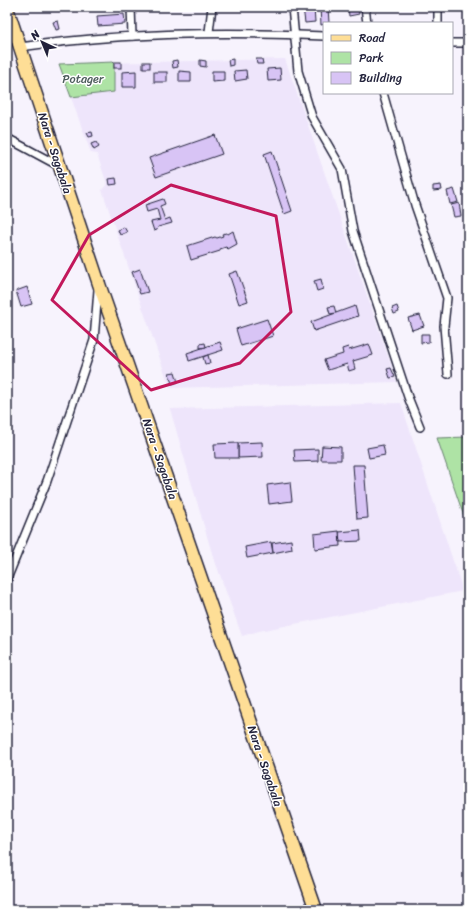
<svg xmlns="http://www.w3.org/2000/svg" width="475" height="917" font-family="Sriracha,sans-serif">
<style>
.built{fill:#eee5fb}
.green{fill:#aee3a5;stroke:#688270}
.building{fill:#d8c4f5;stroke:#22223b}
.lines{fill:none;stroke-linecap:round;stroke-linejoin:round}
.minor-casing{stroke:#22223b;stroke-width:10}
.primary-casing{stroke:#22223b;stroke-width:15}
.minor{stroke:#fff;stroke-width:7}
.primary{stroke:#fede96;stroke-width:12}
.marked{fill:none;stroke:#c2185b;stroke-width:3;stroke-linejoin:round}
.labels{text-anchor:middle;stroke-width:3;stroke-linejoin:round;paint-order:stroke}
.park-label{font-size:12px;fill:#4c5c5b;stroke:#fff}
.street-label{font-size:12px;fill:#22223b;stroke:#fff}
</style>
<rect width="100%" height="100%" fill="#f7f3fd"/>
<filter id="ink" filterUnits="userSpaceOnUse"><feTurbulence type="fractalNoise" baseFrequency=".025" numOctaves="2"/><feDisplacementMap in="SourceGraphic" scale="8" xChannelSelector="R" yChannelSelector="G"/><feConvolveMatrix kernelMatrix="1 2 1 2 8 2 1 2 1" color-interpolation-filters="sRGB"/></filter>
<g filter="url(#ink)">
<g class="built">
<polygon points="285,59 397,382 170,388 102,190 107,184 97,154 91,153 59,64"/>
<polygon points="401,403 463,591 259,631 242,636 211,550 170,409"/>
</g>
<g class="green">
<polygon points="114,62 114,92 71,97 59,64"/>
<polygon points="468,437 468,528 437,438"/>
</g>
<g class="building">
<polygon points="303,7 314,7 315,22 305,23"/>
<polygon points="320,7 328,7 329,23 321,25"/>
<polygon points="348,7 358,7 359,14 349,16"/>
<polygon points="124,14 125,24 98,26 97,16"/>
<polygon points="58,21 60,29 56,30 53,22"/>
<polygon points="233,59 233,65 229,66 228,60"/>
<polygon points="256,59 262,59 263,64 257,64"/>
<polygon points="177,60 178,67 173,68 172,61"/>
<polygon points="200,60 206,61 206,67 200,66"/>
<rect x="114" y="62" width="7" height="6"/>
<rect x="143" y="62" width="7" height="6"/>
<polygon points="280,68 281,80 268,81 267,69"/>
<polygon points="246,70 247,79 235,81 234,71"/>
<polygon points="136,71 136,87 122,87 122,72"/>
<polygon points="179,71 191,72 191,82 179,82"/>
<polygon points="212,71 224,71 224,81 212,82"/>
<rect x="154" y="72" width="13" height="10"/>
<polygon points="92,132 93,136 89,137 87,133"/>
<polygon points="215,135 222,154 156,177 149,158"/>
<polygon points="96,142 99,147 94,150 91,144"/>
<polygon points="272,151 292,211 284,214 264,154"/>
<polygon points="116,178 117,184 110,185 109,179"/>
<polygon points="441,185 442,190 433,191 433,186"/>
<polygon points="454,189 458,202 450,204 447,191"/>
<polygon points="163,199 165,204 160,206 165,220 170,218 172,223 158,227 157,230 154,231 151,222 160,220 157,209 147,212 145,205"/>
<polygon points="459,203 461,216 454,217 451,205"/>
<polygon points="124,227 127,232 120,235 118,230"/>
<polygon points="233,231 237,244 228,249 226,247 220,249 220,251 191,260 187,246 215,237 217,238 223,236 222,234 226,233 228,234"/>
<polygon points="140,269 148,292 140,294 132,272"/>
<polygon points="237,271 248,301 239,304 229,274"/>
<polygon points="321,279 323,289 317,291 314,281"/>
<polygon points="27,287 32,304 21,307 16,291"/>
<polygon points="334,306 336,313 330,314 328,307"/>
<polygon points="355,306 358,316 314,331 311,322"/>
<polygon points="397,306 399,312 394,314 392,308"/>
<polygon points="420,315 424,326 412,330 408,318"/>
<polygon points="267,319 273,336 241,346 236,329"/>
<polygon points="421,334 429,334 429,342 421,343"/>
<polygon points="220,342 223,350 189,361 187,353"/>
<polygon points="205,343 206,347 200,348 200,344"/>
<polygon points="369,344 373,355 353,361 355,369 349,371 347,364 328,370 324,360 343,354 342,349 348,347 349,350"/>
<polygon points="208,355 210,363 205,364 203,357"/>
<polygon points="391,368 395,377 390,378 387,369"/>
<polygon points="175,372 178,382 172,384 169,373"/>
<polygon points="262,442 263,457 238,458 238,443"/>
<polygon points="238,443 238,458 215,458 214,444"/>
<polygon points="383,445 385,455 369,458 367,448"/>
<polygon points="322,446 341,447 341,460 321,460"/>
<polygon points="318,449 318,461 295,462 294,450"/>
<polygon points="353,465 364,465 368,518 357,519"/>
<polygon points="290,482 292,501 269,504 267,485"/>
<polygon points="360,530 361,541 340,542 339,532"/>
<polygon points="339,531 340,546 315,549 314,534"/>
<polygon points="291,540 292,549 273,553 272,543"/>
<polygon points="271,542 273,553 247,558 245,547"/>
</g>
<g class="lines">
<g class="minor-casing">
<g id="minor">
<polyline points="131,7 132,36"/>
<polyline points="292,7 298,71 312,117 342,169 353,231 408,397 420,427"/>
<polyline points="365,7 367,23"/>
<polyline points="438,7 438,23"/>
<polyline points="209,32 212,7"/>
<polyline points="452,43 468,43"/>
<path d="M20 47C121 33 223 31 324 36"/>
<polyline points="383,93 415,205 447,298 444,326 448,374"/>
<polyline points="7,138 59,166"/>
<polyline points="7,579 47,481 94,340 98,290"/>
</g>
</g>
<g class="primary-casing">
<polyline id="primary" points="7,8 99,284 316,910"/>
</g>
<use href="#minor" class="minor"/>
<use href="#primary" class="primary"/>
</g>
</g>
<path class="marked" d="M171 185 276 216 291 312 240 363 151 390 52 300 89 235Z"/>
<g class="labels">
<g class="park-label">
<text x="83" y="83">Potager</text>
</g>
<g class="street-label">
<text transform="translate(55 153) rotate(72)" y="4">Nara - Sagabala</text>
<text transform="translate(160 459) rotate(71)" y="4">Nara - Sagabala</text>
<text transform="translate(265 766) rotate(71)" y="4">Nara - Sagabala</text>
</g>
</g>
<rect width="475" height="917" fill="none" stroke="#fff" stroke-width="24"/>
<rect x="12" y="12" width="451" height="893" fill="none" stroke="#22223b" stroke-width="1.5" filter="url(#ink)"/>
<rect x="323" y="22" width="130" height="72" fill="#ffffff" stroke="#a7a7b1"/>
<rect x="331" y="35" width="20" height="6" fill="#fede96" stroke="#a7a7b1"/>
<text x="359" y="42" font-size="12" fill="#22223b">Road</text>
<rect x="331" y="52" width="20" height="12" fill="#aee3a5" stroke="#a7a7b1"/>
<text x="359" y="62" font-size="12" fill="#22223b">Park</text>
<rect x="331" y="72" width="20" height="12" fill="#d8c4f5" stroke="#a7a7b1"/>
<text x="359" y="82" font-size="12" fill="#22223b">Building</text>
<g transform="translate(42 42) rotate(316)" stroke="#ffffff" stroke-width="3" paint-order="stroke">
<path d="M0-3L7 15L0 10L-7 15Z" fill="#22223b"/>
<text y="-6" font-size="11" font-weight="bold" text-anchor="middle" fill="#22223b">N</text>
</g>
</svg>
